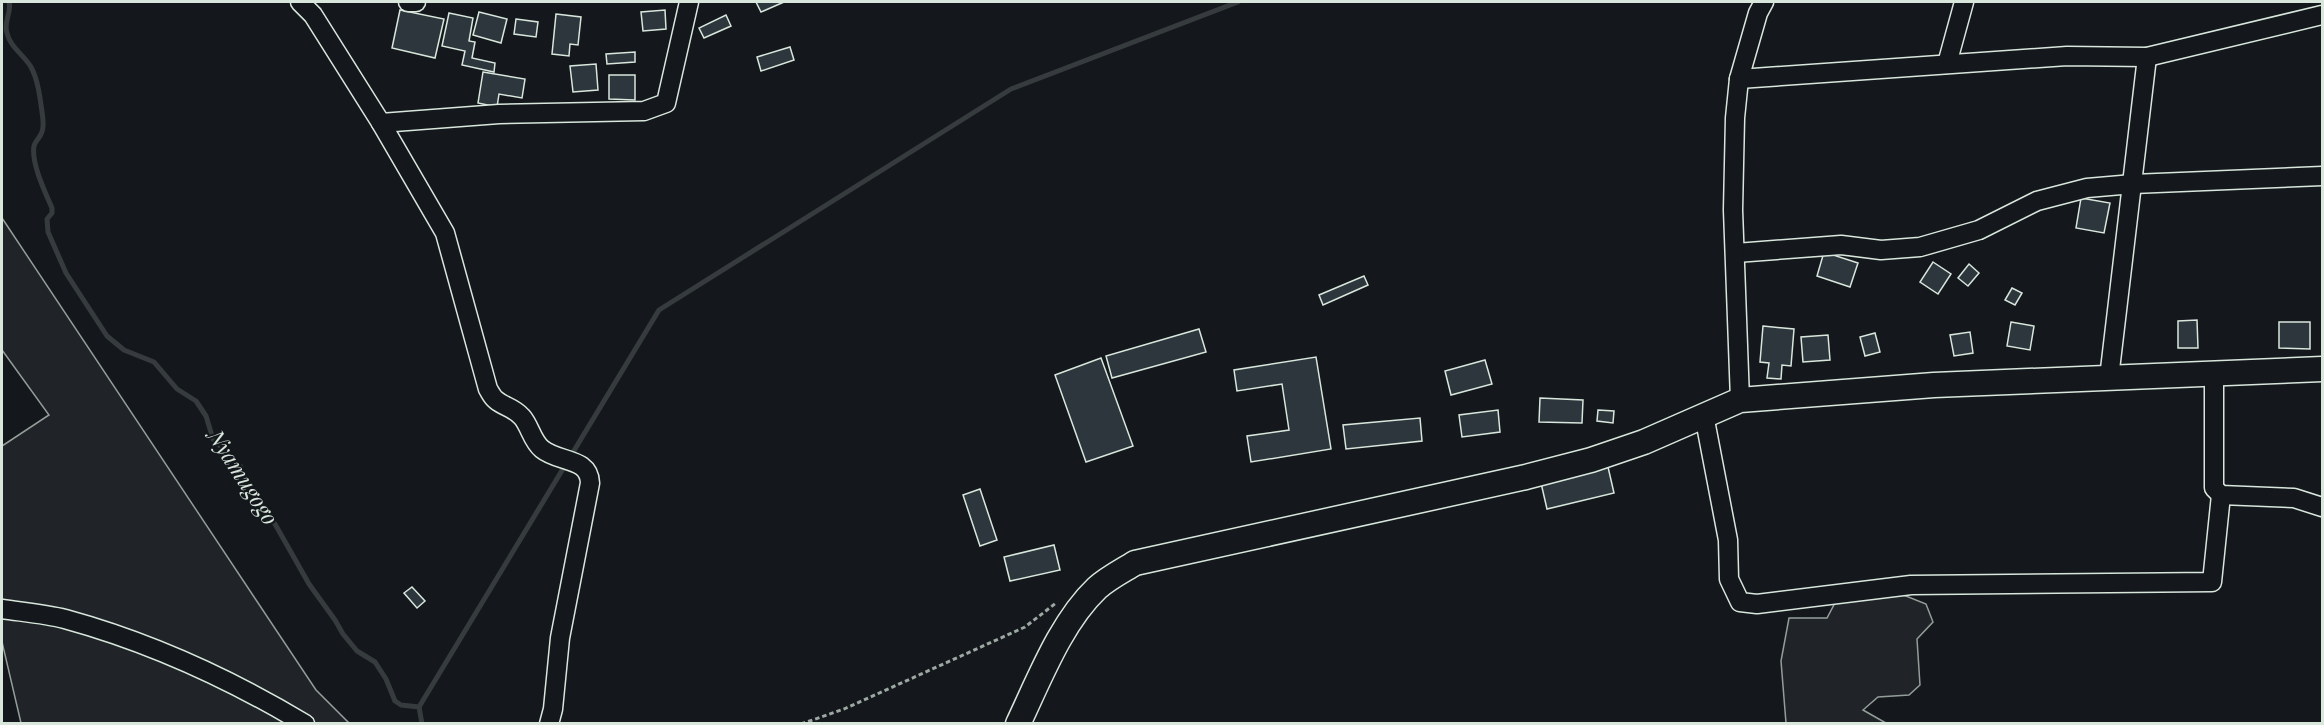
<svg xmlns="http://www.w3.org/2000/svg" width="2324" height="725" font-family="'Playfair Display',serif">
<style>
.green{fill:#202428;stroke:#939e99;stroke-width:1.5}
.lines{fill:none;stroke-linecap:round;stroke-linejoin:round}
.stream{stroke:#363b3e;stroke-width:5}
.building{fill:#2c363c;stroke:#d8e6dc;stroke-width:1.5}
.minor-casing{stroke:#d8e6dc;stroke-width:21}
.major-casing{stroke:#d8e6dc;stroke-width:27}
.path{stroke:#9da8a2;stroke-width:3;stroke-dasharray:4.5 3;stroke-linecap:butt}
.minor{stroke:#14181c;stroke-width:18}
.major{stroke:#14181c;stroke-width:24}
.labels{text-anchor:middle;stroke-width:4.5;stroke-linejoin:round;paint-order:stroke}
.water-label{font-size:22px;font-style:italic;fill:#d8e6dc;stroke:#14181c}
</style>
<rect width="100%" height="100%" fill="#14181c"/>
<g class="green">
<polygon points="2,218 316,690 349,723 21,723 2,642 2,446 49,415 2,350"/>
<polygon points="1891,590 1926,604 1933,622 1917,639 1920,685 1909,695 1878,697 1863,710 1886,723 1786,723 1781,661 1789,618 1827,618 1836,601"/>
</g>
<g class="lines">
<g class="stream">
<path d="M9 2C12 13 3 22 7 33 10 47 24 55 31 67 38 80 40 97 42 112 43 118 44 129 41 134 39 139 35 141 34 146 31 163 45 192 52 208V213L47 219 48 232 66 273 107 336 124 350 154 362 177 389 196 401 206 416 213 439 241 467V479L275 524 309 584 335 620 343 634 357 651 375 662 386 679 395 701 401 705 419 707 422 724"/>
<polyline points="419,707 659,310 1011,89 1238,2"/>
</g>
</g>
<g class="building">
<polygon points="756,2 784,2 761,12"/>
<polygon points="400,10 444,19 435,58 392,48"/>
<polygon points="665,10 666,29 643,31 641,12"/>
<polygon points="479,12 507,19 501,43 473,35"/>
<polygon points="449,13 473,18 469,41 475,42 472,58 495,63 494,72 462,65 465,51 442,46"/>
<polygon points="556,14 581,17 578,45 570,44 569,56 552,54"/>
<polygon points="726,15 731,26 704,38 699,28"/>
<polygon points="516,19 538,22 536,37 514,34"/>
<polygon points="790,47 794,60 761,71 757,57"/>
<polygon points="635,52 635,62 607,64 606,54"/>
<polygon points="596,64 598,90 573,92 570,66"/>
<polygon points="483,72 525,79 522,98 499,94 497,107 478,103"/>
<polygon points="609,75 635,75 635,100 609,99"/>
<polygon points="2081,198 2110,203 2104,233 2076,228"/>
<polygon points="1824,252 1858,263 1850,287 1817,276"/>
<polygon points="1933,262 1951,274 1938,294 1920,282"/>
<polygon points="1969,264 1979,273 1968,286 1958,278"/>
<polygon points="1364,276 1368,285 1323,305 1319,295"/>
<polygon points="2012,288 2022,293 2015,305 2005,300"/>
<polygon points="2197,320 2198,348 2178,348 2178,321"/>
<polygon points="2011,322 2034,326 2030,350 2007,346"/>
<polygon points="2279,322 2310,322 2310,349 2279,348"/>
<polygon points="1763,326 1794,329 1791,366 1782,365 1781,379 1767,378 1769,363 1760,362"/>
<polygon points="1199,329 1206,352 1112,378 1106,356"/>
<polygon points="1970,332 1973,353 1954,356 1950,335"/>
<polygon points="1875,333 1880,352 1865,356 1860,337"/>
<polygon points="1828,335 1830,360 1803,362 1801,337"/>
<polygon points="1316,357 1331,449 1251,462 1247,436 1289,430 1282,384 1237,391 1234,370"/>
<polygon points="1101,358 1133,446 1086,462 1055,375"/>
<polygon points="1485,360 1492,384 1451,395 1445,371"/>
<polygon points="1540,398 1583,400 1582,423 1539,422"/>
<polygon points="1498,410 1500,432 1462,437 1459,415"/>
<polygon points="1598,410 1614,411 1613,423 1597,421"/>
<polygon points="1420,418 1422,441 1346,449 1343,425"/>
<polygon points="1608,467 1614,493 1547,509 1541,483"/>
<polygon points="980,489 997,540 980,546 963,495"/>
<polygon points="1054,545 1060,570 1010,581 1004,557"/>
<polygon points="412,587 425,601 417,608 404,593"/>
</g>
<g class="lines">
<g class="minor-casing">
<g id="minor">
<path d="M300 2 313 15 381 123 445 233 488 389C490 392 492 397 496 400 504 407 513 407 522 417 530 426 532 441 542 449 559 463 589 457 590 483L560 638 553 709 549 724"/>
<polyline points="408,2 416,2"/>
<polyline points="1947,64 1964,2"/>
<polyline points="1739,79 2067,56 2147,57 2322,15"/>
<polyline points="381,123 499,114 644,111 666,103 689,2"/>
<polyline points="1736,253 1841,245 1881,250 1920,247 1979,230 2037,201 2087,188 2133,184 2322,176"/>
<polyline points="2214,373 2214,488 2221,495 2294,498 2322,507"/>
<polyline points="2109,378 2147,57"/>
<polyline points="1740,400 1733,210 1735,118 1739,79 1758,13 1764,2"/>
<polyline points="1704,415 1728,540 1729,579 1740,602 1757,604 1911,585 2212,582 2221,495"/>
<path d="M2 609C22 612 45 614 65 619 149 642 230 679 305 724"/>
</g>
</g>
<g class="major-casing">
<path id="major" d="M1018 724C1039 680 1061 622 1097 588 1108 578 1122 571 1135 563L1526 477 1591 460 1644 442 1740 400 1934 385 2322 369"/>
</g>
<polyline class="path" points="801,724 844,709 1025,627 1056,603"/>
<use href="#minor" class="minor"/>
<use href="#major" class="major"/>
</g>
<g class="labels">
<g class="water-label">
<text transform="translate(243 477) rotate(57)" y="8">Nyamugogo</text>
</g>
</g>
<rect width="2324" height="725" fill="none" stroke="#d8e6dc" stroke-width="6"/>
</svg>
